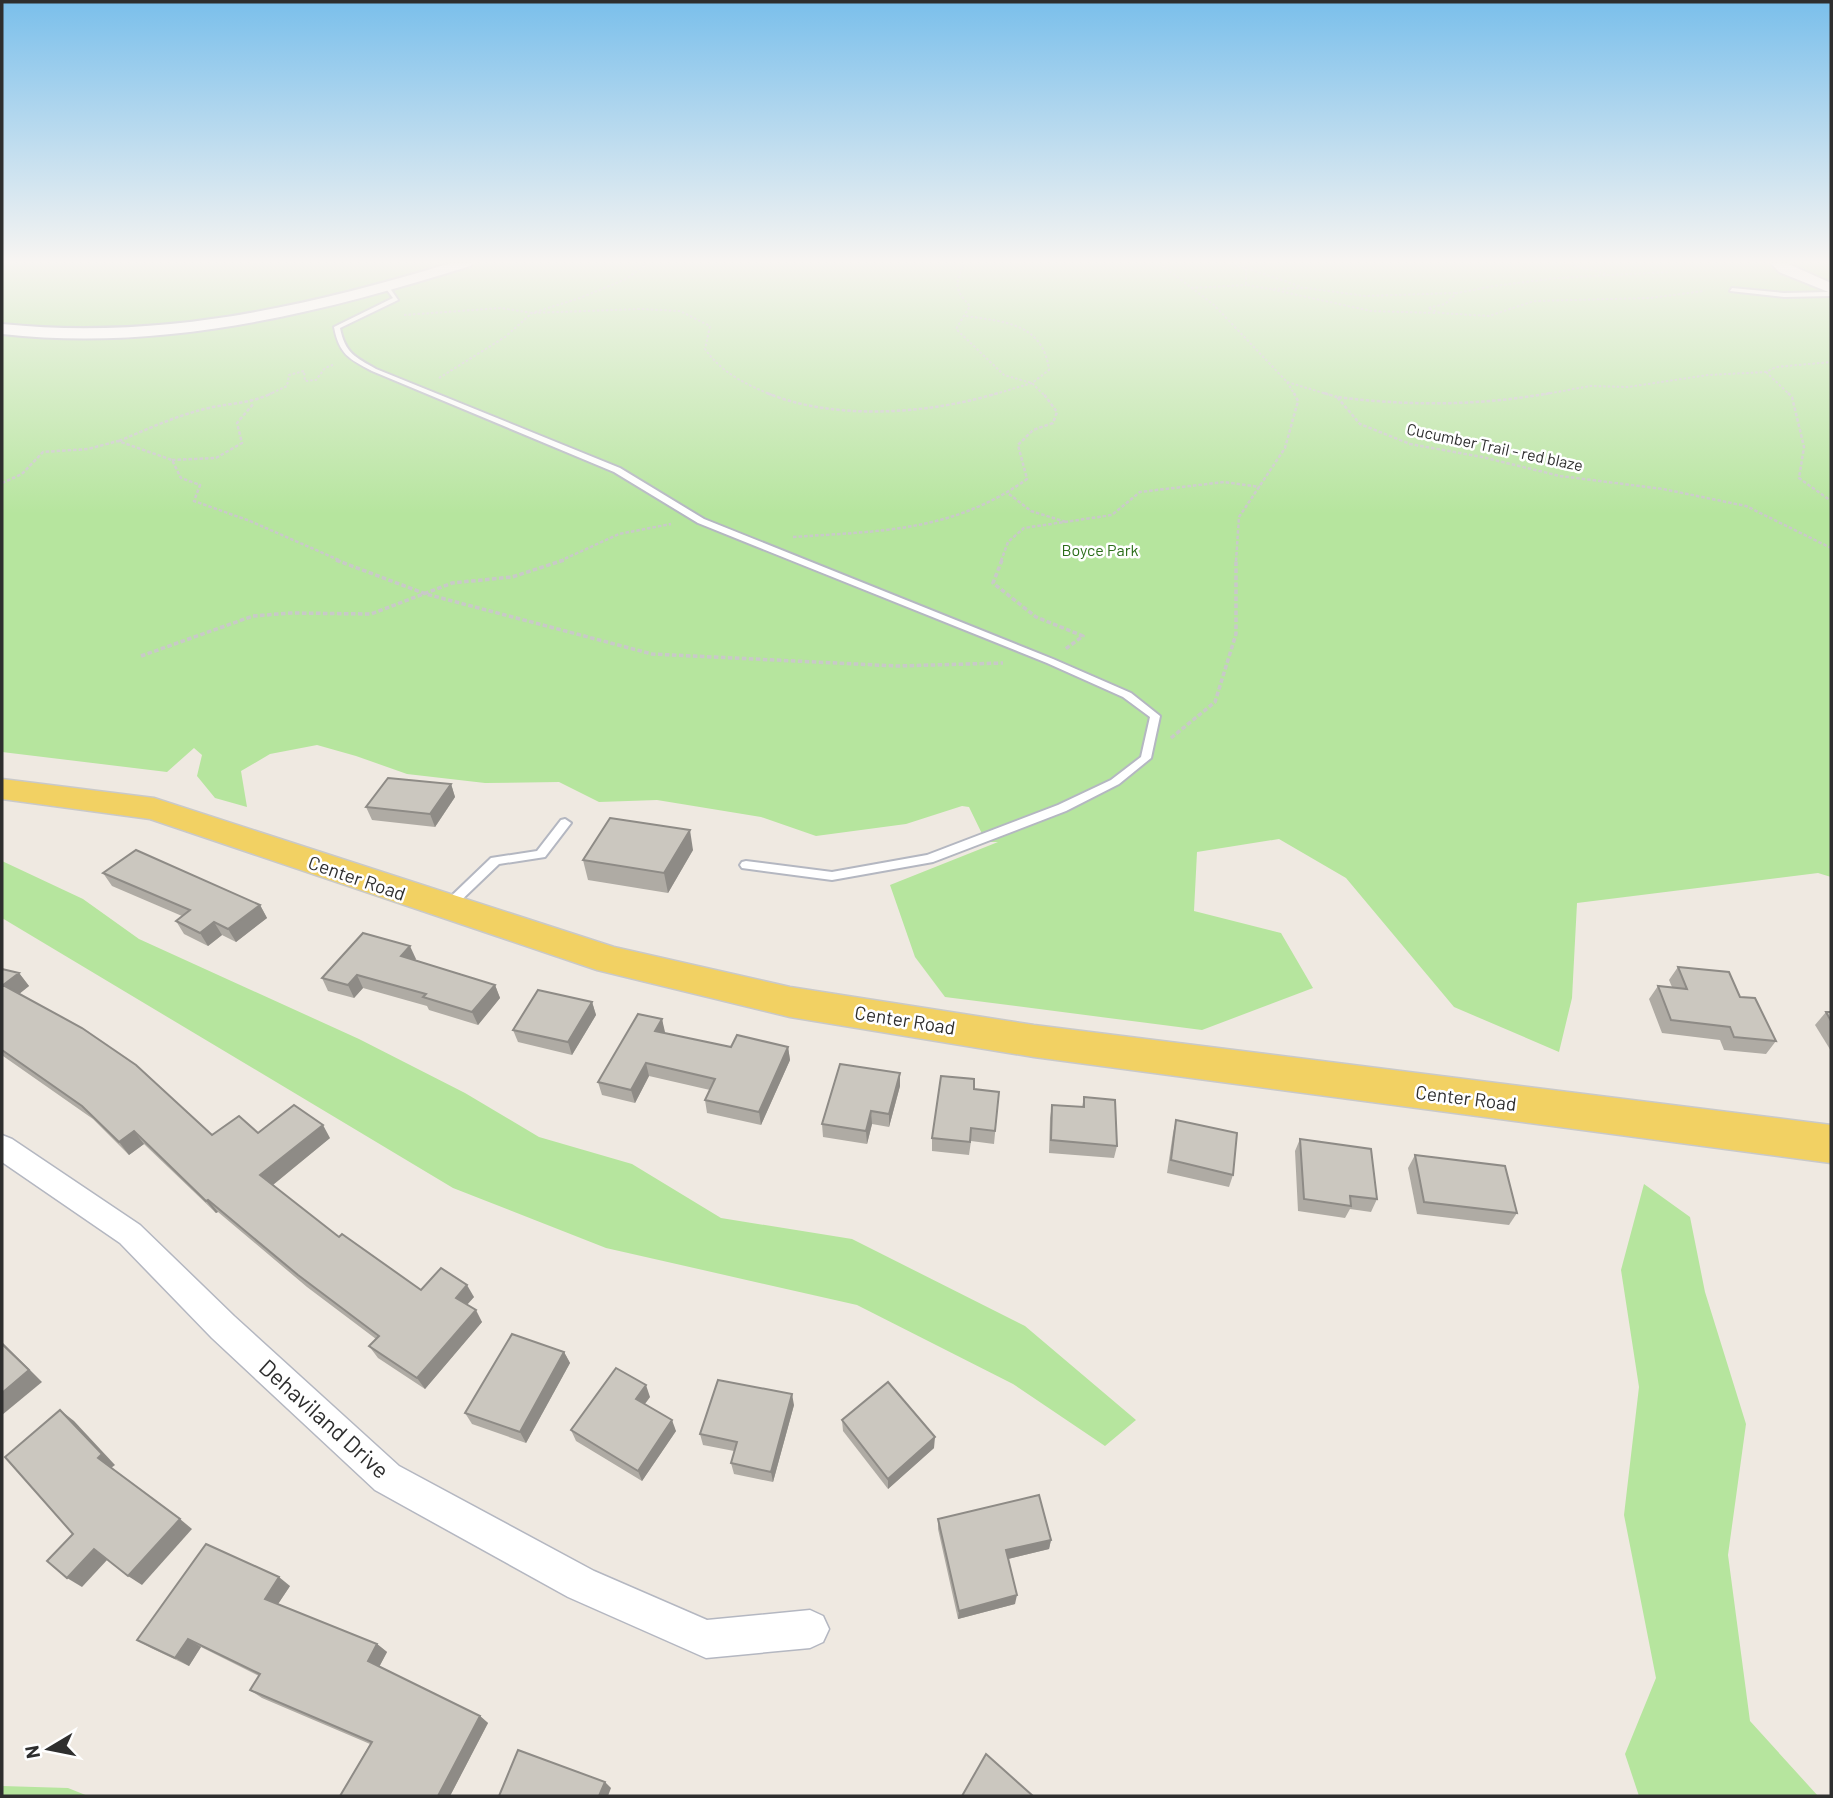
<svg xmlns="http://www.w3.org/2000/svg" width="1833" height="1798" font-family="Barlow,sans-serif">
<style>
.green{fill:#b6e59e}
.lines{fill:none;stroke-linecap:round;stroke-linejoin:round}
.lane-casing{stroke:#b4b7c1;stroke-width:4}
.street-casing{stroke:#b4b7c1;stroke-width:3}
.secondary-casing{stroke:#b4b7c1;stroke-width:4}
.primary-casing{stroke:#c9c9c9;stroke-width:3}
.path-far2{stroke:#c9c9c9;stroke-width:2;stroke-dasharray:2.5 2;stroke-linecap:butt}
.path-far1{stroke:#c9c9c9;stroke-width:2.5;stroke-dasharray:3.5 2;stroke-linecap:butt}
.path{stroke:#c9c9c9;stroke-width:3.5;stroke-dasharray:4.5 2.5;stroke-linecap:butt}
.lane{fill:#fff;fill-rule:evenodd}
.street{fill:#fff;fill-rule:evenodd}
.secondary{fill:#fff;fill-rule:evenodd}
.primary{fill:#f2d163;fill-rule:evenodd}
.wall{fill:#afaba4}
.shaded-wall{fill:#8e8b86}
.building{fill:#cbc7bf;stroke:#8e8b86;stroke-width:2}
.labels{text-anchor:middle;stroke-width:5;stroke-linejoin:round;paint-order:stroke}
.far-street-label{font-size:16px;fill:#2e2e2e;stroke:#fff}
.far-park-label{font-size:16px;fill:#2c6e1b;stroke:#fff}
.street-label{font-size:19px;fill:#2e2e2e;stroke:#fff}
.near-street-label{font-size:23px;fill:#2e2e2e;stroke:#fff}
</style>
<rect width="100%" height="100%" fill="#efe9e1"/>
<g class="green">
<polygon points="2,263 1831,263 1831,877 1818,873 1577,903 1572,998 1559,1052 1454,1007 1346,878 1279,839 1197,852 1194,911 1281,933 1313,988 1202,1030 945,997 915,957 890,885 998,842 986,842 969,807 962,806 906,824 816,836 761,817 657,800 599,802 559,782 485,783 407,774 356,756 317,745 270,754 241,771 247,807 215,798 197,776 202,755 194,748 167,772 2,752"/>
<polygon points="2,861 83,899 139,939 359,1039 465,1093 539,1137 632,1164 721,1218 852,1239 1025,1326 1136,1420 1105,1446 1013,1384 857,1305 606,1248 453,1188 2,918"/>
<polygon points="1644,1184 1690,1217 1705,1292 1746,1424 1728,1555 1750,1721 1818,1796 1639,1796 1625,1754 1656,1678 1624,1515 1639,1387 1621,1270"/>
<polygon points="2,1786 68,1788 88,1796 2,1796"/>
</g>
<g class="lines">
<g class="lane-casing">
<g id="lane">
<path d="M387 284 398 300 340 328C345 353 355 357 376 369L620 468 704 519 1053 659 1131 693 1160 716 1151 758 1119 784 1066 811 933 862 832 880 742 868 740 865 742 862 746 861 832 872 927 855 1058 805 1111 780 1141 757 1150 717 1123 697 1047 663 698 523 614 472 372 371C349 359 339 354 334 327L393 298 384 286Z"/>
<polygon points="1732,288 1784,293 1831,292 1831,296 1784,297 1730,291"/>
<polygon points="565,819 571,823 545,857 499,864 451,910 443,910 441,907 443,904 491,858 537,851 561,820"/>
</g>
</g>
<g class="street-casing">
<polygon id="street" points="2,1135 12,1139 140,1225 234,1316 399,1466 594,1571 707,1620 810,1610 823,1616 829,1629 823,1642 810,1648 706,1658 568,1597 375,1490 212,1338 120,1243 2,1162"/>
</g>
<g class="secondary-casing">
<g id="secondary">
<path d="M451 263H472L470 266C318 314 162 352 2 334V324C158 340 303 308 451 263Z"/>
<polygon points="1771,263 1786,263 1831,283 1831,293 1779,272"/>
</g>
</g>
<g class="primary-casing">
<polygon id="primary" points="2,779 154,798 614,947 790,987 1034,1025 1831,1125 1831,1163 1034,1057 790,1017 597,970 150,819 2,799"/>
</g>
<g class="path-far2">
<path d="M964 263C955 285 954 289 970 306L956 329 1004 375 1032 383 1044 395"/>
<polyline points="1159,263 1214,305 1287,382 1330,395"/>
<polyline points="1229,263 1246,268 1246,285 1270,289"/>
<polyline points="1564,263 1607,274"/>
<polyline points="1246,268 1302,287"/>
<polyline points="1668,272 1557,278 1494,286 1457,293 1445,304 1428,308 1440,313 1489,316 1534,301 1650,298 1704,291"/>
<polyline points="1191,288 1246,285"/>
<polyline points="1435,313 1371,311 1270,289 1306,288 1365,296 1456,293"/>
<path d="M404 315 501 308 532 313 640 309 680 311 710 326 705 349C722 373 745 384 772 395"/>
<path d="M966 316C1005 322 1043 323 1049 370L1032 383 992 395"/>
<polyline points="1766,372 1790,395"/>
<polyline points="439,378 505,337 532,313 580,298 626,279 648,263"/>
<polyline points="1287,382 1295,395"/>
<polyline points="268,395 287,386 289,375 304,371 305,381 316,380 325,368 335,364"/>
<polyline points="1541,395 1590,386 1628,387 1708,375 1766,372 1776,367 1831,362"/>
</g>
<g class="path-far1">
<path d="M767 393C834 421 930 414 998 393"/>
<polyline points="1324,393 1337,397"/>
<path d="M1550 393C1480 406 1407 406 1337 397L1360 424 1410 444 1482 457 1560 476 1663 489 1746 506 1831 548"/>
<polyline points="1788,393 1792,397 1804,447 1799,478 1831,501"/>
<path d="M119 441C150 428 180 414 213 407 234 403 252 403 272 393"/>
<polyline points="172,460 216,458 242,443 237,423 254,403"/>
<polyline points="2,483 22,474 43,452 88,449 118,441 172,460 181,478 200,485 194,501 250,521 341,561"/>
<polyline points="1009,494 1031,511 1066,522"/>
<path d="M793 537C880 531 953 532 1027 479L1018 445 1033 430 1053 423 1057 412 1043 393"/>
<polyline points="560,561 619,534 671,524"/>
<polyline points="1001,561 1008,542 1024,528 1112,515 1140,492 1224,482 1260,487"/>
<polyline points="1236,561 1239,517 1285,448 1298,401 1294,393"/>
</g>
<g class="path">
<polyline points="336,560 426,594 652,654 897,666 1003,663"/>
<polyline points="1002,560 993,583 1036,617 1083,636 1064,650"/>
<polyline points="141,656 253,616 291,613 371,614 452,583 512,577 564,560"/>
<polyline points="1171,738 1215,702 1236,634 1236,560"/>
</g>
<use href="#lane" class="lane"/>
<use href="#street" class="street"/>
<use href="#secondary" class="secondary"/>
<use href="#primary" class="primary"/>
</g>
<g class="wall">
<polygon points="451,784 455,797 435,827 372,820 366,807"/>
<polygon points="693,850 668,893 588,880 583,860"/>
<polygon points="103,873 260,905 267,918 236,942 222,935 208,946 184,934 176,921 182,916 112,886"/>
<polygon points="416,959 415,960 495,985 500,998 478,1025 429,1010 427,1006 363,988 354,998 328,991 322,978"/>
<polygon points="1678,967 1740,997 1776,1041 1766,1054 1724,1050 1720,1040 1662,1033 1649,999 1658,986 1672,987 1669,980"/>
<polygon points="2,969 19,973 29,986 19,994 212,1135 258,1133 330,1138 273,1185 339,1237 421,1290 474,1297 467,1305 482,1322 425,1389 378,1358 369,1346 376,1339 307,1287 218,1212 216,1213 144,1144 129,1155 93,1119 3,1056 2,1055"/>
<polygon points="592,1002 596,1015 572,1055 518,1042 513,1030"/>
<polygon points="1826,1012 1831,1012 1831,1051 1815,1025"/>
<polygon points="662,1019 664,1033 731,1047 788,1047 790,1060 761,1125 707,1113 705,1100 710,1090 649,1076 635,1103 602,1095 598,1082"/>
<polygon points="900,1073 900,1086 889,1127 872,1124 867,1144 823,1137 822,1124"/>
<polygon points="974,1089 999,1092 994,1144 971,1141 969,1155 932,1151 932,1138"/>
<polygon points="1084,1097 1117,1146 1114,1158 1049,1153 1050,1118 1052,1105 1082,1107"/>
<polygon points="1176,1120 1233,1175 1229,1187 1167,1173 1173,1133"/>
<polygon points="1300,1139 1377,1199 1371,1212 1350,1209 1345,1218 1298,1211 1295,1151"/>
<polygon points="1415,1155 1517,1213 1509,1225 1417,1214 1408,1168"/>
<polygon points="564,1352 570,1363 526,1443 472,1424 465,1413"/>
<polygon points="650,1397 645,1404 676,1431 642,1481 576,1441 571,1430"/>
<polygon points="794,1405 773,1482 734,1474 731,1463 734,1451 703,1445 700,1434"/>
<polygon points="842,1420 934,1448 888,1489 843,1431"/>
<polygon points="938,1519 1051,1540 1049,1549 1008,1559 1015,1604 958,1619 938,1529"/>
<polygon points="290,1586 278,1604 377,1644 387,1652 379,1667 480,1716 488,1723 450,1796 340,1796 370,1744 262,1698 250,1690 259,1676 201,1647 189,1666 151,1648 137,1640"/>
</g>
<g class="shaded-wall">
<polygon points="451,784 455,797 435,827 430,814"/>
<polygon points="690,830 693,850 668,893 664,873"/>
<polygon points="260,905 267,918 236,942 228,929"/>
<polygon points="214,922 222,935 208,946 200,933"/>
<polygon points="410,946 416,959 407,969 401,956"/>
<polygon points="19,973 29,986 14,998 3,985"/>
<polygon points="357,975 363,988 354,998 348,985"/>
<polygon points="495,985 500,998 478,1025 472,1012"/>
<polygon points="592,1002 596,1015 572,1055 568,1042"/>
<polygon points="662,1019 665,1032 658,1044 655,1031"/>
<polygon points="788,1047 790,1060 761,1125 759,1112"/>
<polygon points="646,1063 649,1076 635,1103 631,1090"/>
<polygon points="900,1073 900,1086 889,1127 889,1114"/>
<polygon points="871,1111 872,1124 867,1144 866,1131"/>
<polygon points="323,1125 330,1138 269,1188 260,1175"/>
<polygon points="134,1131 144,1144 129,1155 119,1142"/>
<polygon points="208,1200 218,1212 216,1213 206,1201"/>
<polygon points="467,1285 474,1297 462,1310 456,1298"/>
<polygon points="476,1310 482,1322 425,1389 417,1378"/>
<polygon points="2,1342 42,1382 2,1415"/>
<polygon points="564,1352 570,1363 526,1443 520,1432"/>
<polygon points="646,1385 650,1397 640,1410 636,1399"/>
<polygon points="792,1394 794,1405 773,1482 771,1472"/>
<polygon points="60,1410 74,1421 115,1465 111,1468 98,1458"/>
<polygon points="672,1420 676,1431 642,1481 638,1471"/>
<polygon points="935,1437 934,1448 888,1489 888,1479"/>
<polygon points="180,1519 192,1529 142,1585 128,1576"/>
<polygon points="1051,1540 1049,1549 1004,1560 1006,1550"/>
<polygon points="94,1549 108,1559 82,1587 67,1578"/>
<polygon points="279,1577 290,1586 276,1607 265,1599"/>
<polygon points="1017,1595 1015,1604 958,1619 959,1611"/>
<polygon points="188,1639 201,1647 189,1666 175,1658"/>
<polygon points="377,1644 387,1652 378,1669 368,1661"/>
<polygon points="480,1716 488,1723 450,1796 438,1796"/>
<polygon points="605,1782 611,1788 608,1796 599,1796"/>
</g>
<g class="building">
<polygon points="388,778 451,784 430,814 366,807"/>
<polygon points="610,818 690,830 664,873 583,860"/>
<polygon points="136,850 260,905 228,929 214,922 200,933 176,921 190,910 103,873"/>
<polygon points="363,933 410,946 401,956 495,985 472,1012 423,997 426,994 357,975 348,985 322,978"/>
<polygon points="1678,967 1729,972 1740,997 1755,998 1776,1041 1734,1037 1730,1027 1671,1020 1658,986 1687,989"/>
<polygon points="2,969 19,973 3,985 82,1028 136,1065 212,1135 239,1116 258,1133 294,1105 323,1125 260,1175 339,1237 342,1234 421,1290 441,1268 467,1285 456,1298 476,1310 417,1378 369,1346 379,1336 298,1275 208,1200 206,1201 134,1131 119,1142 82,1106 2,1050"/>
<polygon points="538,990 592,1002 568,1042 513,1030"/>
<polygon points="1826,1012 1831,1012 1831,1021"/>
<polygon points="638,1014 662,1019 655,1031 731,1047 737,1035 788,1047 759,1112 705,1100 715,1079 646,1063 631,1090 598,1082"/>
<polygon points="840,1064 900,1073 889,1114 871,1111 866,1131 822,1124"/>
<polygon points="941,1076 974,1079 974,1089 999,1092 995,1131 971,1128 970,1142 932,1138"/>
<polygon points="1084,1097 1115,1100 1117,1146 1051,1140 1052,1105 1084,1107"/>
<polygon points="1176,1120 1237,1133 1233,1175 1171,1160"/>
<polygon points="1300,1139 1371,1149 1377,1199 1350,1196 1351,1206 1304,1199"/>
<polygon points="1415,1155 1505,1166 1517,1213 1424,1202"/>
<polygon points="512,1334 564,1352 520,1432 465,1413"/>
<polygon points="2,1344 29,1370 2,1393"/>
<polygon points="616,1368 646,1385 636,1399 672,1420 638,1471 571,1430"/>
<polygon points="718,1380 792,1394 771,1472 731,1463 737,1442 700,1434"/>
<polygon points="888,1382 935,1437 888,1479 842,1420"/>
<polygon points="60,1410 102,1454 98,1458 180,1519 128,1576 94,1549 67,1578 47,1561 73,1534 5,1457"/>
<polygon points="1039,1495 1051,1540 1006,1550 1017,1595 959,1611 938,1519"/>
<polygon points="206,1544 279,1577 265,1599 377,1644 368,1661 480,1716 438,1796 340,1796 372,1742 250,1690 260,1674 188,1639 175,1658 137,1640"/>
<polygon points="518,1750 605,1782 599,1796 499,1796"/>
<polygon points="986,1754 1033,1796 962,1796"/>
</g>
<linearGradient id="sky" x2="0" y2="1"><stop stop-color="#7abfeb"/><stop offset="0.51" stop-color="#f8f5f2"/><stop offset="1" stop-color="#f8f5f2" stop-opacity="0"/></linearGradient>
<rect width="1833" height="514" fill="url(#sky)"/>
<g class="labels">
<g class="far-street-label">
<text transform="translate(1495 447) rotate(12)" y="6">Cucumber Trail - red blaze</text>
</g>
<g class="far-park-label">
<text x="1100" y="556">Boyce Park</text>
</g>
<g class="street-label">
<text transform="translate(357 878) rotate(19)" y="7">Center Road</text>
<text transform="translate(905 1020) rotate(9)" y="7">Center Road</text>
<text transform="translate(1466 1098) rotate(7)" y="7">Center Road</text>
</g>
<g class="near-street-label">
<text transform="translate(324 1419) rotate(42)" y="8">Dehaviland Drive</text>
</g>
</g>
<rect width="1833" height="1798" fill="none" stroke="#2e2e2e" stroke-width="7"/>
<g transform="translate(49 1749) rotate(260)" stroke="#ffffff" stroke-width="5" paint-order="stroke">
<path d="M0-5L12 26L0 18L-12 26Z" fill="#2e2e2e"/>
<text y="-10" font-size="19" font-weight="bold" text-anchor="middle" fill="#2e2e2e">N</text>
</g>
</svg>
